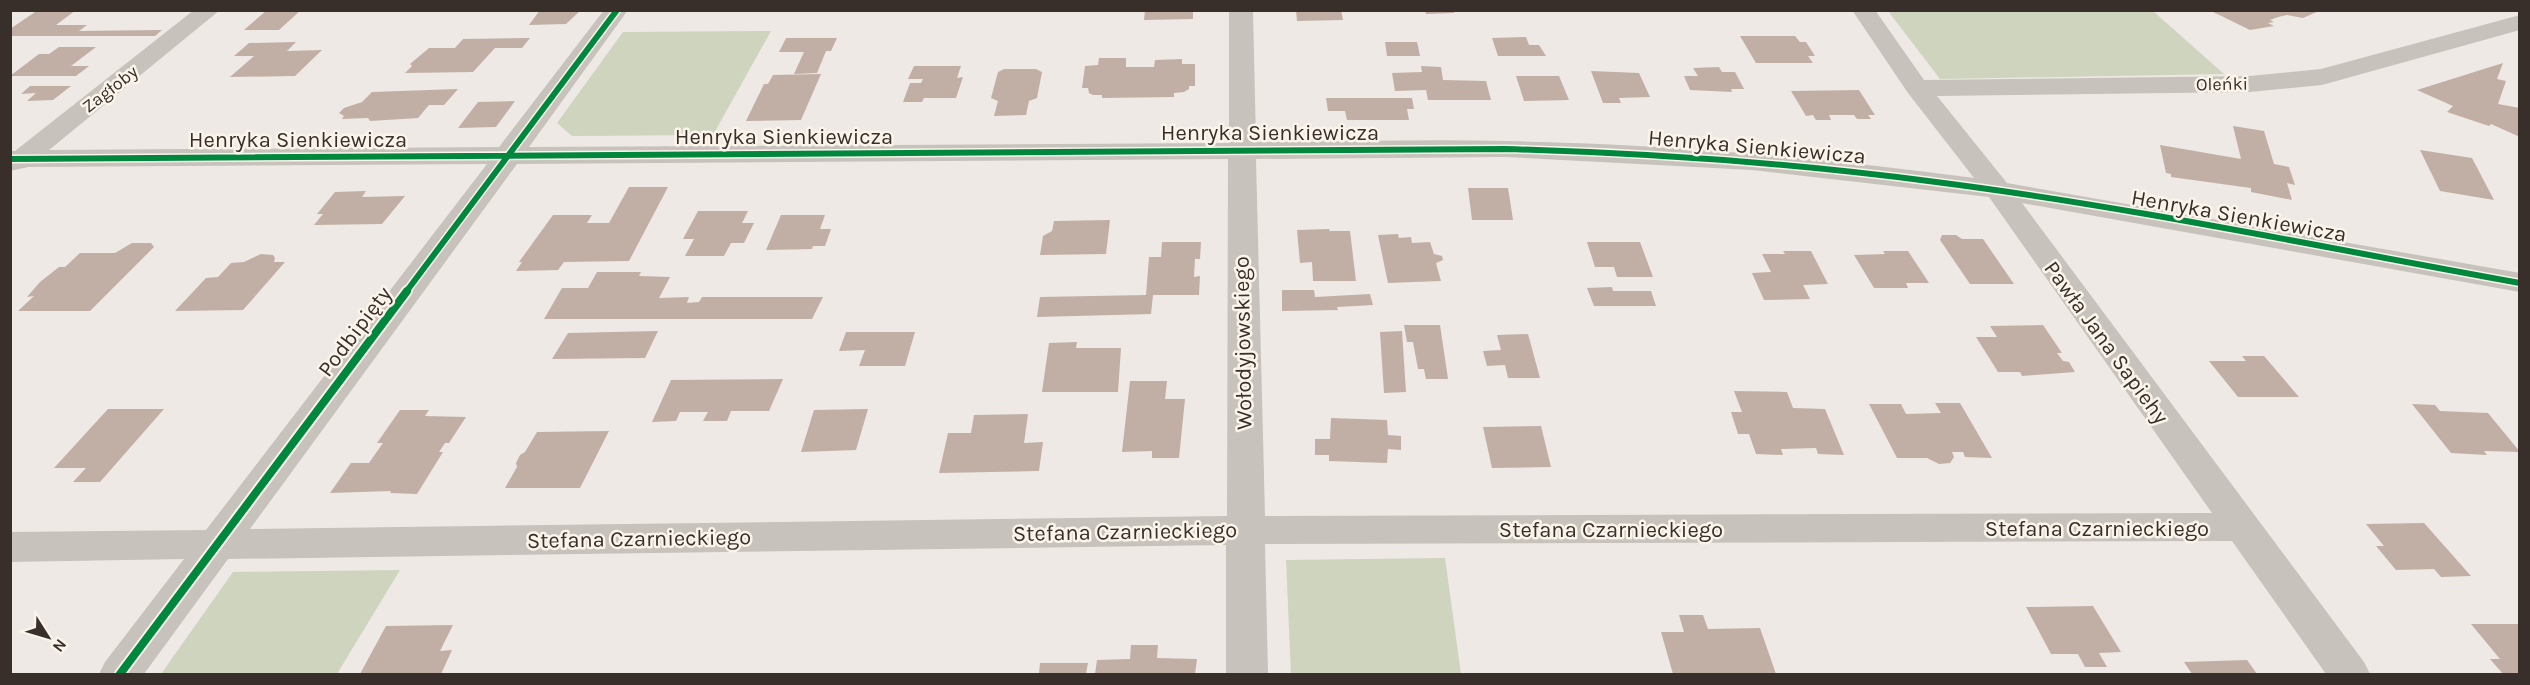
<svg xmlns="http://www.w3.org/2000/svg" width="2530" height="685" font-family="Karla,sans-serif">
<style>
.green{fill:#ced4be}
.building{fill:#c1afa5}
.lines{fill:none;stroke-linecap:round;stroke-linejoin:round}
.minor{fill:#c7c2bc;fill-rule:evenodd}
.cycleway-far1-casing{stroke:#faf4eb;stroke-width:9}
.cycleway-casing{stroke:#faf4eb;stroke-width:12}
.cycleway-far1{stroke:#00873e;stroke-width:6}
.cycleway{stroke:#00873e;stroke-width:8}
.labels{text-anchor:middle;stroke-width:5;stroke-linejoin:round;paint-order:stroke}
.far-street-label{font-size:18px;fill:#392f2a;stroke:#faf4eb}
.street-label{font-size:22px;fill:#392f2a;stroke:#faf4eb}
</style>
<rect width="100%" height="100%" fill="#eee9e4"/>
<g class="green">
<polygon points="1888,11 2153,11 2224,74 1940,79"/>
<polygon points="771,31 713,135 572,136 557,123 623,32"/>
<polygon points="1445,558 1461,674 1291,674 1286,560"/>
<polygon points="400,570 337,674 161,674 233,572"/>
</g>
<g class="building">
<polygon points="38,10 76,10 56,25 87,25 79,31 162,30 155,36 10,36 10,29"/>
<polygon points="267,10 301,10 279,30 244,30"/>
<polygon points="540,10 581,10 566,24 529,25"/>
<polygon points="1145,10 1193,10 1193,19 1144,20"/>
<polygon points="1296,10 1341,10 1343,20 1297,21"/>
<polygon points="1425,10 1454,10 1454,13 1426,14"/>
<polygon points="2209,10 2319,10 2319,11 2303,18 2287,15 2278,17 2270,20 2274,22 2268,23 2274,26 2250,30"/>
<polygon points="1740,36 1795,36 1800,42 1806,42 1815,56 1808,56 1813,63 1756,63"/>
<polygon points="1526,37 1529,45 1539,45 1546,56 1498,56 1492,38"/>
<polygon points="530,38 522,48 495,48 473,72 405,73 412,66 410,64 429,48 455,48 463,39"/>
<polygon points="786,38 837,38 831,51 826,51 817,73 794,74 804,52 779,52"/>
<polygon points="296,42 287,51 322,50 295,76 230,77 254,56 234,56 249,43"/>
<polygon points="1385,42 1417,42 1420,56 1387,56"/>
<polygon points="59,47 96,47 71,66 89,66 76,76 10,76 39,54 49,54"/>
<polygon points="1099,58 1126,58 1126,67 1154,67 1155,60 1182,59 1182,64 1195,64 1195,86 1189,86 1189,89 1184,92 1174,93 1174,97 1102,98 1102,95 1093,95 1089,93 1088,88 1082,88 1085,66 1098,65"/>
<polygon points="2503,63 2497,79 2506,81 2498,104 2520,108 2520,137 2491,124 2489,126 2447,112 2453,106 2417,90"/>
<polygon points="914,66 961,66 957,78 963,77 956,98 924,98 922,102 903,102 910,83 921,83 923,79 908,79"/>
<polygon points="1421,66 1441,67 1443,80 1486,81 1491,100 1428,100 1426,90 1395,91 1392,73 1422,72"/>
<polygon points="1719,67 1722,72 1735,72 1744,89 1731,89 1732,92 1690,90 1684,76 1698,76 1693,68"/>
<polygon points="1004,69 1036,69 1042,72 1037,98 1029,101 1026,115 994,116 998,101 991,98 998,72"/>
<polygon points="1591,71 1639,73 1650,97 1619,98 1621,103 1603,103"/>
<polygon points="821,74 801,120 746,121 764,84 768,84 773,75"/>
<polygon points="1516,76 1559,76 1569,100 1524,101"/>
<polygon points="30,86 71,86 53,100 27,101 36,93 21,94"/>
<polygon points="458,89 444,105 429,105 418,118 370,121 368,118 342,119 344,116 339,113 344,108 362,102 372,92"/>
<polygon points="1859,90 1875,115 1868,115 1871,119 1857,119 1854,115 1829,115 1831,120 1816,120 1813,115 1806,116 1791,91"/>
<polygon points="1326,98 1412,98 1414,109 1407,109 1409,120 1347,120 1345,111 1328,111"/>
<polygon points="515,101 496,127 458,128 478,102"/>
<polygon points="2233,126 2264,131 2274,164 2289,167 2295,185 2287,183 2292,200 2251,192 2251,188 2171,177 2171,174 2166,173 2160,145 2241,159"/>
<polygon points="2420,150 2472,158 2494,200 2440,191"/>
<polygon points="629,187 668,187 629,261 564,262 558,270 516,271 522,262 519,262 553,215 592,215 587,223 609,223"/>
<polygon points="1468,188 1508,188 1513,220 1472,220"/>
<polygon points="366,191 362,197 405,196 382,224 314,225 323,214 317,214 335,192"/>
<polygon points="698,211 748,211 742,223 754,223 744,243 731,243 724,256 685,256 694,239 683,239"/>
<polygon points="781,215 825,215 820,229 831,229 825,246 813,246 812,249 766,250"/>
<polygon points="1110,220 1106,254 1040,255 1043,236 1052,231 1054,221"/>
<polygon points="1329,229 1330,231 1350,231 1356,281 1313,281 1312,262 1300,263 1297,230"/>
<polygon points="1398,234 1399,238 1411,237 1412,243 1430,242 1434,254 1442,256 1443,260 1436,263 1441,281 1388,283 1378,235"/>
<polygon points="1942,235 1956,235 1962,239 1983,239 2014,284 1970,284 1940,240"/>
<polygon points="1162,242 1201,242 1200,259 1195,259 1194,277 1200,276 1199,295 1153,295 1151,314 1037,317 1040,297 1146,295 1149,257 1161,257"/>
<polygon points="1587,242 1640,242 1653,277 1617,277 1614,267 1595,267"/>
<polygon points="132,243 151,243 154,247 90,311 18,311 34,296 27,297 40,282 59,267 65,267 80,253 115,253"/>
<polygon points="1783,251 1811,251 1828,284 1803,285 1810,299 1764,300 1752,273 1771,272 1762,254 1785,254"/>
<polygon points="1883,251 1908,251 1929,283 1906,283 1908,288 1874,288 1854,255 1885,254"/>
<polygon points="261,254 273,255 275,258 274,262 285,262 243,310 175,311 206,278 218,277 231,263 244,262"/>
<polygon points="597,272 641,272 639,276 670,277 659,298 689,297 687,303 699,302 702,297 823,297 812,319 544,319 562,288 588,288"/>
<polygon points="1612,287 1613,291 1651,291 1656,306 1594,306 1587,288"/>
<polygon points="1282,290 1314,290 1315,297 1370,294 1373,305 1337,307 1338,310 1282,311"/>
<polygon points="1404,325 1440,325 1448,379 1426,379 1424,369 1418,369 1413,342 1407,342"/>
<polygon points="2043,325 2062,353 2057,353 2063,361 2069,362 2075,372 2022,376 2020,372 1998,372 1976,337 1997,337 1990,326"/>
<polygon points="658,331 645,358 552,359 568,333"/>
<polygon points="1402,331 1406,392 1384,393 1380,332"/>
<polygon points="846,332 915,332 905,366 859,366 865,350 839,351"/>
<polygon points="1528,334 1540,378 1508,378 1505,365 1487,366 1483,351 1501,350 1497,335"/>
<polygon points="1077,342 1076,348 1121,348 1118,392 1042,392 1049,343"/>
<polygon points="2242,356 2264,356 2299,397 2238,397 2209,361 2246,361"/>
<polygon points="783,379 769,411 731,411 727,421 703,421 708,412 680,412 676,421 652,422 671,380"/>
<polygon points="1130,381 1167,381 1165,399 1185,399 1179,458 1152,458 1152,451 1122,452"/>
<polygon points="1734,391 1787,392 1793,408 1825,409 1844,455 1818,454 1816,448 1781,449 1783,455 1756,454 1749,434 1738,434 1731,412 1742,412"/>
<polygon points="1935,403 1960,403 1992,458 1965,457 1963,452 1952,452 1954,457 1950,463 1939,464 1927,458 1897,458 1869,404 1901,404 1906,414 1941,413"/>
<polygon points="2412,404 2435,405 2440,411 2488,413 2520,452 2484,451 2487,455 2451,453"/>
<polygon points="108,409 164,409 100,482 73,482 86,468 54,468"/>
<polygon points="868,409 856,450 801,452 814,410"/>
<polygon points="400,410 429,410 425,416 466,417 449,443 445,443 439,452 443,452 417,494 390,493 391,491 330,493 351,463 369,463 383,443 377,443"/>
<polygon points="1028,414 1024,443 1043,442 1039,471 939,473 948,433 971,433 974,415"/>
<polygon points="1331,418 1387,420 1388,435 1401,436 1401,450 1388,449 1387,463 1329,461 1329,455 1315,455 1315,439 1330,439"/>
<polygon points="1541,426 1551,467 1492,468 1483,427"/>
<polygon points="609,431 580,488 505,488 517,467 516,463 520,455 525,452 537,432"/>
<polygon points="2424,523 2471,576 2441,577 2434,569 2396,570 2376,546 2384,546 2366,524"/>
<polygon points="2093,606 2121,652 2099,653 2107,667 2085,667 2078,654 2051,654 2026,607"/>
<polygon points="1679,615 1703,615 1708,629 1760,628 1776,674 1673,674 1661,632 1684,632"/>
<polygon points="2471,624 2520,624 2520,674 2503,674 2490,659 2500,659"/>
<polygon points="453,625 440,651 452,650 441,674 360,674 386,626"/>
<polygon points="1131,645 1158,645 1157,658 1197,659 1195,674 1095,674 1097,660 1130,659"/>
<polygon points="2247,660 2257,674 2192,674 2184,662"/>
<polygon points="1040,663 1088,663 1086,674 1039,674"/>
</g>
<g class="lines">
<path class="minor" d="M194 10H220L49 150 499 147 604 10H628L529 147 1229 143V10H1253L1256 142C1339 142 1423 139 1506 141 1663 144 1819 157 1974 178L1908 93 1852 10H1875L1924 80 2250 76 2321 69 2520 15V30L2322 85 2250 92 1937 96 2007 183 2520 273V292L2022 203 2364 662 2370 674H2326L2232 541 1265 544 1268 674H1226V545L228 559 144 674H99L105 662 184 559 10 562V532L206 530 487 164 28 167 10 171V151H15ZM1505 157 1752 170 1989 197 2212 513 1265 516 1256 159ZM1228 159 1227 516 250 529 517 164Z"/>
<g class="cycleway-far1-casing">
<g id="cycleway-far1">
<path d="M10 159 1505 149C1649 153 1793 163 1936 182 2132 207 2326 248 2520 283"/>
<polyline points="406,292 617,10"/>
</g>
</g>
<g class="cycleway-casing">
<polyline id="cycleway" points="120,674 407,291"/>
</g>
<use href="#cycleway-far1" class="cycleway-far1"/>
<use href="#cycleway" class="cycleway"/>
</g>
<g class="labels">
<g class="far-street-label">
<text transform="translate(2222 84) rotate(-1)" y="6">Oleńki</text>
<text transform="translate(110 89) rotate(-38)" y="6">Zagłoby</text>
</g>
<g class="street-label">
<text x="1270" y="140">Henryka Sienkiewicza</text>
<text x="784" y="144">Henryka Sienkiewicza</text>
<text x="298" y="147">Henryka Sienkiewicza</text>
<text transform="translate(1757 146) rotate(5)" y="8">Henryka Sienkiewicza</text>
<text transform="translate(2239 215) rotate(10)" y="8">Henryka Sienkiewicza</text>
<text transform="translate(354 331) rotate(-53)" y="8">Podbipięty</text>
<text transform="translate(2107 342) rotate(54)" y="8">Pawła Jana Sapiehy</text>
<text transform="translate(1242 343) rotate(-91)" y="8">Wołodyjowskiego</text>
<text x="2097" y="536">Stefana Czarnieckiego</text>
<text x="1611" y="537">Stefana Czarnieckiego</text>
<text transform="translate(1125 531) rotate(-1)" y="8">Stefana Czarnieckiego</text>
<text transform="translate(639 538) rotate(-1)" y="8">Stefana Czarnieckiego</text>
</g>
</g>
<rect width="2530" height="685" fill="none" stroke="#392f2a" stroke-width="24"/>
<g transform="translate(48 637) rotate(127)" stroke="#faf4eb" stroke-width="4.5" paint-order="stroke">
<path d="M0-4.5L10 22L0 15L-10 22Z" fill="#392f2a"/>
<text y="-9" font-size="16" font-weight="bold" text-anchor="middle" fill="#392f2a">N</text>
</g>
</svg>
